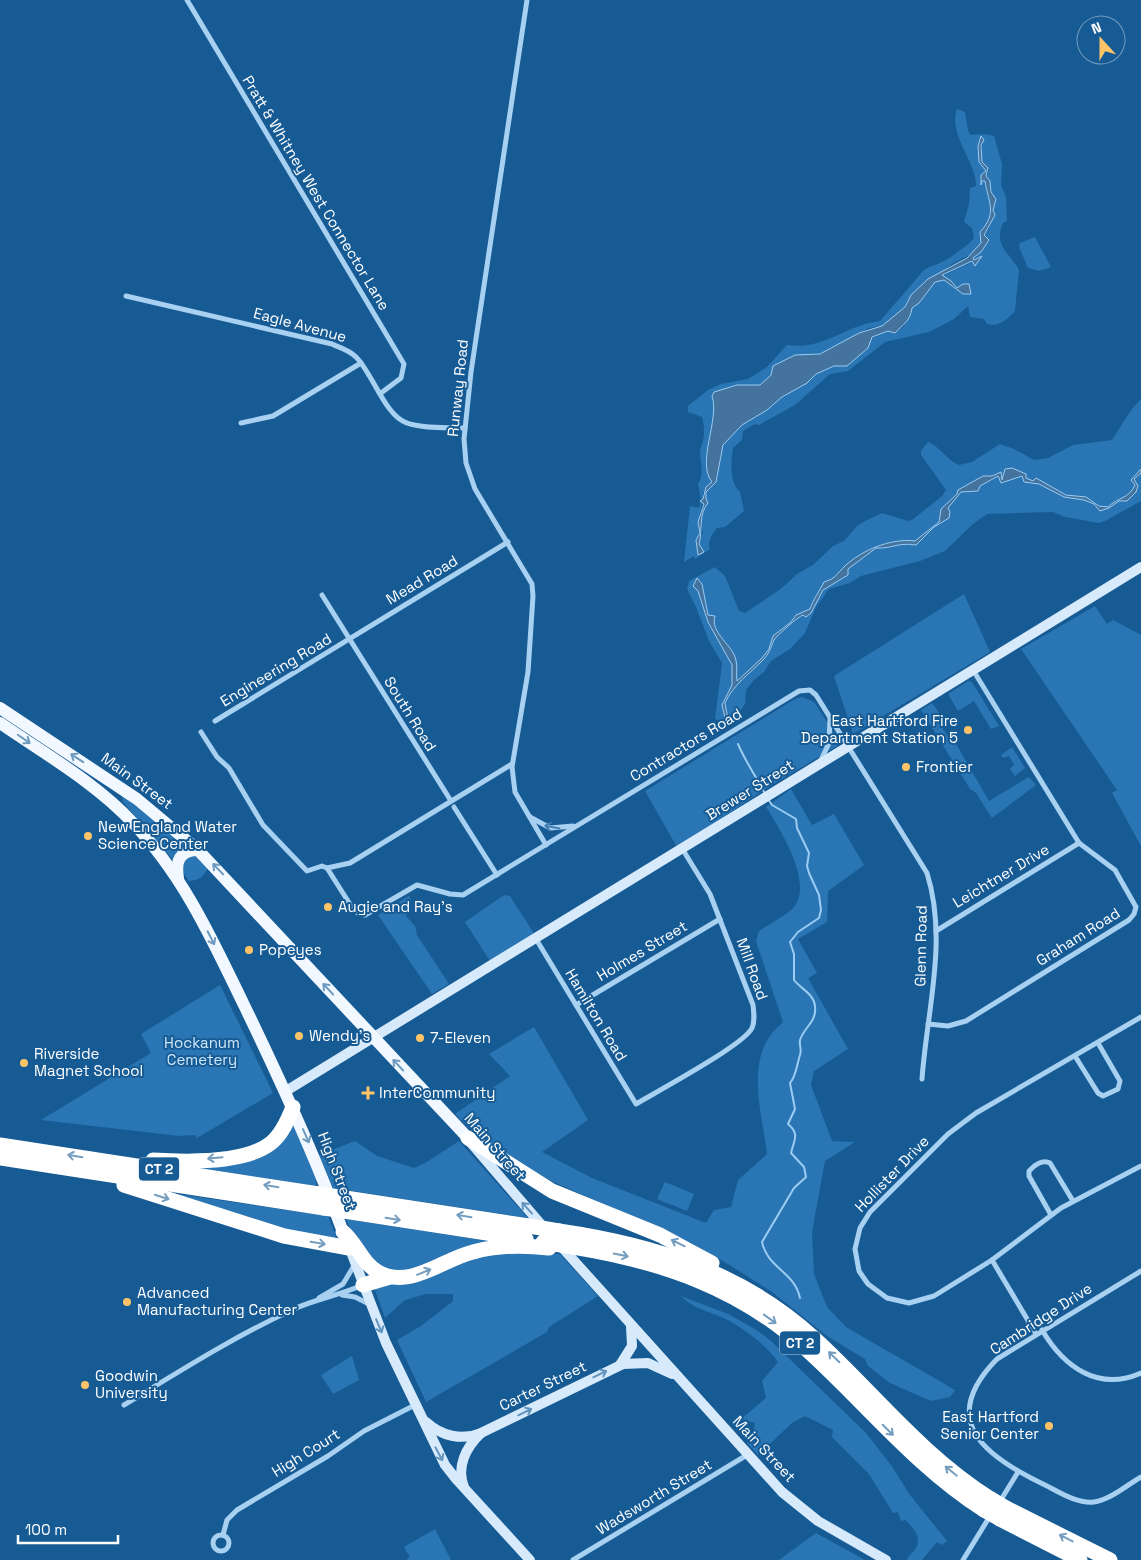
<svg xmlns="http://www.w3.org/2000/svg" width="1141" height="1560" font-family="'Space Grotesk',sans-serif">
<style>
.green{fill:#2a75b3;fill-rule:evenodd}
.water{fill:#44739d;stroke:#9bcdf3}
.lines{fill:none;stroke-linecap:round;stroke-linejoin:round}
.stream{stroke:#9bcdf3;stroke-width:2}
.street{stroke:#a8d0f1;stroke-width:5}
.secondary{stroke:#d6eafb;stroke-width:10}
.primary{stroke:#f2f8ff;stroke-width:12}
.highway{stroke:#fff;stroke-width:15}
.highway-bridge{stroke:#fff;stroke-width:15}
.oneway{stroke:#6f9abf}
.oneway2{stroke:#427eb1}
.oneway3{stroke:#749dbf}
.oneway4{stroke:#6394be}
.poi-dot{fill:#ffc468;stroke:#175b95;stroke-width:2}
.labels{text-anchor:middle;stroke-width:4;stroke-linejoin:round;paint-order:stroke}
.shield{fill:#175b95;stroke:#b9cedf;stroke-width:1}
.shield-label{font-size:14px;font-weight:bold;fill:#fff}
.street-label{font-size:15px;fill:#fff;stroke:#175b95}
.poi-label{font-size:15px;fill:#fff;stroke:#175b95;text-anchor:start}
.park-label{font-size:15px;fill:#cfe8fc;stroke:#175b95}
</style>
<rect width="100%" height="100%" fill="#175b95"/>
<g class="green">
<path d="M957 109 965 112 968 131 971 135 985 134 994 136 1002 164 1001 185 1006 197 1007 221 1003 223C993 245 1009 252 1019 270L1015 311C1006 320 1000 327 987 324L984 319 970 317 968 306 954 319 929 332 885 342 848 371 830 374 795 405 759 425 755 424 743 431 742 440 733 448C731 461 729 483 740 492L744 511 725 527 717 528C712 534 707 542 710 549L695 559 694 556 684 562 690 506 699 508 701 499 698 484C705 473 700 464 700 452 700 449 702 444 703 441 705 433 704 424 702 417L688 412V406L708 390 721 384 748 379 767 367 787 345C827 350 844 325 880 321L924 270C930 266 936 265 942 262 949 259 970 244 974 238L972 228 964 222 969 204 970 188 976 186C976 160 948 136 957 109ZM982 136V162L989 170 986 176 990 181 991 192 996 199 989 228 984 235 986 239 981 252 973 258 974 260 979 257V259L942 276 955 287H961L963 294 944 280 935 282 919 303 912 308 904 326 895 333 888 331 872 338 868 348 847 366H834L816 374 807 383 782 397 767 410 742 425 728 438 723 445 716 482 706 492 701 525 703 533 700 537 698 555 696 540 700 533C696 522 703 505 703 493L713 482 710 438 715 406 712 396 737 385H760L771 375 773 366 805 355 820 354 869 328 882 326 905 307 907 301 952 264 973 253 981 243 980 232C999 212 988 203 985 181H982L986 171 979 162Z"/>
<polygon points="1035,237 1051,267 1039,271 1028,268 1019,247 1020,243"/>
<path d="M1141 399V501L1107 520 1099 523 1065 517 1053 512 987 514 973 524 945 551 920 561 861 576 850 583 829 589 816 607 805 633 790 649 771 661 764 672 754 680 746 690 745 704 736 717 721 721 715 719 722 663 709 641 696 607 687 589 689 581 715 567 725 576 739 611 745 613 782 588 797 574 813 565 833 546 844 541 857 526 867 520 882 513 908 521 912 520 942 496 946 490 921 455V451L928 442C941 447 946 460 959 465L972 462 1000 444 1014 449 1034 460 1048 458 1073 445 1112 440 1131 410Z"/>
<polygon points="964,594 990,652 853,734 834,676"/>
<polygon points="1095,606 1107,624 1113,620 1141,635 1141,846 1112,793 1117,790 1021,649"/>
<polygon points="968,681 972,682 999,726 991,729 974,701 958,711 948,694"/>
<polygon points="802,697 814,702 839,740 837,746 767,788 677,847 645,791 795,699"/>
<polygon points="932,703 944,720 941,726 949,738 952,737 989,801 1029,777 1036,785 992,818 976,793 970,789 921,710"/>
<polygon points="1012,747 1025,768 1015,776 1010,769 1014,765 1009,756 1003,758 1001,755"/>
<path d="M791 789 812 825 834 814 864 865 828 891 827 922 798 939 817 973 808 978 848 1049 814 1071 811 1085 832 1141 855 1142 825 1161 812 1232 814 1274 827 1307 846 1327 955 1390 950 1397 931 1401 890 1383 868 1366 865 1359 827 1336 772 1292 728 1264 686 1240 542 1177 477 1136 455 1114 510 1076 489 1054 534 1027 588 1120 542 1152 592 1178 706 1223 714 1210 731 1207 738 1180 767 1154C763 1118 748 1072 768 1039 771 1033 778 1027 783 1022L756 941 759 931C769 924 786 916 794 907 814 882 779 828 766 807Z"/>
<polygon points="122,795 185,845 173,860 123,802"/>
<path d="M196 855 209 865C205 876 200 880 189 881L182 871 186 856Z"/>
<polygon points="504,895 510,896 535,935 490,961 465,922"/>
<polygon points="409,896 411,899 406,916 415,926 417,935 449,984 432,994 378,915"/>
<polygon points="220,985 273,1093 197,1138 195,1135 179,1136 41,1120 151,1053 141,1034"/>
<polygon points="292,1120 316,1179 316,1186 185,1166 232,1160"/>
<polygon points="355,1141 377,1156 414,1168 425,1163 459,1141 528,1218 333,1188 319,1155"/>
<polygon points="665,1182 694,1194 687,1211 657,1199"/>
<polygon points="177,1194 328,1216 338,1242 312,1238"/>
<path d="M346 1219 499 1243C475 1251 419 1275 396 1272 371 1270 354 1240 346 1219Z"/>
<polygon points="495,1251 560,1254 598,1296 549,1327 547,1332 426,1402 397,1340 421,1326 453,1301 453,1294 426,1294 405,1300 385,1318 373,1284 413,1284 461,1262"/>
<path d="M681 1296 728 1314 755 1329 771 1341 866 1433 891 1465 910 1495 947 1541 942 1545 937 1542 922 1560H907C908 1555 915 1552 917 1546 921 1536 912 1526 905 1520L901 1521 898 1512 893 1513 869 1474 832 1437 833 1430 805 1416 792 1423 758 1455 747 1443 753 1434 755 1423 741 1419 766 1398 762 1381 778 1362C766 1345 748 1332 730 1321 713 1312 694 1310 681 1296Z"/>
<polygon points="352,1356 359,1380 333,1394 321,1375"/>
<polygon points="435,1529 451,1560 406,1560 410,1557 404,1547"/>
<polygon points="816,1533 865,1560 779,1560"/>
</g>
<g class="water">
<path d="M981 136 984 140 981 145 982 162 988 168 986 176 990 181 991 192 996 199 993 210 995 215 984 235 989 240 981 252 973 258 974 260 982 256 975 266 972 261 942 275 951 281 957 288 963 284H969L971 294H963L944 280 935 282 919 303 912 308C910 322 903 324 895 333L888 331 872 337 868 348 847 366H834L816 374 807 383 782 397 767 410 742 425 723 445 716 482 706 492V499L708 503C698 514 703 531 699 544L704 552 698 555 696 540 700 533 698 522 704 504 700 501 703 499 706 487 712 482C696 462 720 420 712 396L714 392 737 385H760L771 375 773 366 795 355 820 354 859 333 882 326 905 307 911 295 928 279 967 258 981 243 980 232C998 213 988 202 985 181H982L981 185V175L986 171 979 162 978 146Z"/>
<path d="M1012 468 1026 474V478L1033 481 1036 478 1066 495 1086 497 1099 506 1108 507C1118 497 1129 499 1135 485L1131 480 1141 469V473L1134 479 1138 486 1136 492 1127 501H1119L1109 508 1100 511 1094 504 1084 500 1064 497 1039 484 1024 482 1022 476 1001 483 998 476 980 486 978 491 961 492 948 508 950 512 949 518 934 527 916 545C897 542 892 549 876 548L848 569V575L823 590 811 613 806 617 803 615C799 616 776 636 774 640 771 647 769 654 763 660 749 674 733 685 725 703L729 725 727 726 722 705 732 685V665L708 622 698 591 693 586 697 578 702 584 708 615 715 616C710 632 730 643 735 657 738 665 736 673 737 681L762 658 769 649 773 636 791 622 796 615 810 609C814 598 819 592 824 582 837 578 836 574 845 566 862 550 891 538 915 541L939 522 941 509 957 494 958 490 983 476H992L1001 472 1002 480 1005 469Z"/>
</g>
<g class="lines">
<g class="stream">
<path d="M738 744C745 761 756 776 764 792"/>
<path d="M768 799 772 805 796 819 797 828 809 853 807 866 809 873 819 895 821 910 819 918 798 932 790 942 794 954V980C801 989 814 994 815 1006 817 1022 804 1027 800 1040 799 1045 802 1050 800 1055 797 1064 796 1077 790 1083L795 1109 788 1124C800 1134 794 1140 791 1153L804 1167 806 1177 794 1188 762 1242C768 1269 794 1271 800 1298"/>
</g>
<g class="street">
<polyline points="187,0 404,364 401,378 381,393"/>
<polyline points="527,0 471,372 464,439 466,463 475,489 532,584 533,596 528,672 512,767 515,792 546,845"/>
<path d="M126 296 332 344C340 348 349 350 356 357 373 374 385 416 407 423 424 429 447 427 465 428"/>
<polyline points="241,423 273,416 361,363"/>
<polyline points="322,595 451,801"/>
<polyline points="215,721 508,542"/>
<path d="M201 732 217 757 229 768 263 825 307 871 322 866 327 868 353 909 359 914 365 915 417 885 450 894 463 895 799 691 810 690 816 695 927 873C948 940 927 1010 922 1079"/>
<polyline points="821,760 829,743 830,718"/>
<polyline points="454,807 497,875"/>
<polyline points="530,817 550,828 573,826"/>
<polyline points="327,868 350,863 512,764"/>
<polyline points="936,931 1079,843"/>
<path d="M536 939 636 1104C656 1092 744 1045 752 1028 755 1021 754 1013 753 1005L710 894 683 850"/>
<polyline points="576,1005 720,919"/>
<polyline points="1141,1017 976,1113 948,1134 870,1212 860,1228 855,1249 859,1271 868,1284 887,1298 909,1303 934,1296 992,1260 1061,1208 1141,1166"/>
<polyline points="928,1024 948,1026 966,1021 1129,920 1134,914 1136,907 1115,870 1079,843 973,670"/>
<polyline points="1075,1056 1098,1093 1103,1096 1118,1089 1120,1081 1098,1043"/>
<path d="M1051 1215 1029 1176V1171C1034 1165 1043 1159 1050 1163L1073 1201"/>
<polyline points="992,1260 1036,1334"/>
<path d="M1141 1271 997 1359C936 1421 986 1457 1045 1485 1059 1492 1077 1504 1094 1502 1110 1500 1127 1485 1141 1477"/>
<polyline points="342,1295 355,1297 369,1304"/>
<polyline points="319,1298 343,1284 355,1264"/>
<path d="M1042 1330C1064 1367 1098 1392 1141 1373"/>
<path d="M124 1405C180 1371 235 1336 294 1309 316 1299 340 1295 363 1285"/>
<polyline points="999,1503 1018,1472"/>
<polyline points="223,1535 227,1520 237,1510 328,1456 364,1431 415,1405"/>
<circle cx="221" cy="1543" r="8"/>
<polyline points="573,1560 747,1455"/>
<polyline points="963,1560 990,1516"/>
</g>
<g class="secondary">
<polyline points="286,1091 1141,567"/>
<polyline points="471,1143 545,1229"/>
<polyline points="558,1243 782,1492 818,1521 886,1560"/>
<polyline points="348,1244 386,1343 445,1465 456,1479 530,1560"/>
<polyline points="620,1365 632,1346 631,1326"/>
<path d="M426 1422C441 1436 462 1441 481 1433L623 1364 648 1363 672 1374"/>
<path d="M464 1487C456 1467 466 1447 481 1433"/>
</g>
<g class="primary">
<polyline points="0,708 137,799 198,850 468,1138"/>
<path d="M0 723C45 754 96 783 133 823 183 875 212 939 243 1003 280 1079 314 1153 343 1232"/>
<path d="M178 878C175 861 180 850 198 850"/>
</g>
<g class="highway">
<polyline points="468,1138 552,1191 660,1235 712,1263"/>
<polyline points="0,1145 319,1194"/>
<polyline points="0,1158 324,1208"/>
<path d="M153 1160C185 1162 245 1164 271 1143 282 1134 288 1120 293 1107"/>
<polyline points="124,1185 284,1236 349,1248"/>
<polyline points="339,1197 529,1226"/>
<polyline points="344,1211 526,1239"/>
<path d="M559 1231C654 1245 742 1272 814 1338 873 1392 922 1456 991 1499"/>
<path d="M343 1232C357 1244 362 1263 378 1272 410 1290 443 1259 473 1252 498 1245 524 1245 549 1248"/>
<path d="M573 1247C660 1261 740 1288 805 1348 865 1402 915 1466 984 1510"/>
<polyline points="363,1285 390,1277"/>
<polyline points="1006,1508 1110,1560"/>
<polyline points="1000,1519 1080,1560"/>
</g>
<g class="highway-bridge">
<polyline points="319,1194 339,1197"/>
<polyline points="324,1208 344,1211"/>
<polyline points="529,1226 559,1231"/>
<polyline points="543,1242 573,1247"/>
<polyline points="991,1499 1006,1508"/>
<polyline points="984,1510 1000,1519"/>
</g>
</g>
<defs><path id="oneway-shaft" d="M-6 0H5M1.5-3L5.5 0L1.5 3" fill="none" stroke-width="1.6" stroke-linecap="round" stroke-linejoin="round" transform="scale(1.25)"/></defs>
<g class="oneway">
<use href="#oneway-shaft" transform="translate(24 739) rotate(35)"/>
<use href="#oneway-shaft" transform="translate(77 758) rotate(-147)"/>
<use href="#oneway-shaft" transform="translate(218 869) rotate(-134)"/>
<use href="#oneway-shaft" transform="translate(211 938) rotate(63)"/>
<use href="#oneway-shaft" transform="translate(328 989) rotate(-133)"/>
<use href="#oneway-shaft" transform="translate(398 1065) rotate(-133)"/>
<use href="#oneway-shaft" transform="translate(306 1136) rotate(66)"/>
</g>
<use class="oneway2" href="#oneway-shaft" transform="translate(552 827) rotate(-169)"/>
<g class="oneway3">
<use href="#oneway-shaft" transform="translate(75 1156) rotate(-171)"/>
<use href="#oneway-shaft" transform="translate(215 1158) rotate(175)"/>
<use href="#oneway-shaft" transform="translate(271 1186) rotate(-171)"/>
<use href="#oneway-shaft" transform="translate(162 1197) rotate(18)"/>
<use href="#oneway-shaft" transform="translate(464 1216) rotate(-171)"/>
<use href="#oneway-shaft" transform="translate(393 1219) rotate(9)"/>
<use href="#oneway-shaft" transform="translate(318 1243) rotate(9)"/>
<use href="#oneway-shaft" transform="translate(678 1243) rotate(-154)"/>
<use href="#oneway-shaft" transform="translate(621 1255) rotate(12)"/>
<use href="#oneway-shaft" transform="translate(424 1272) rotate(-22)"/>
<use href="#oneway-shaft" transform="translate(770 1319) rotate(36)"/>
<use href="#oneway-shaft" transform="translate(834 1357) rotate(-136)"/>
<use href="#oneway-shaft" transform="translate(888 1430) rotate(45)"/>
<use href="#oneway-shaft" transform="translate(951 1471) rotate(-141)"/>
<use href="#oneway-shaft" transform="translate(1066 1538) rotate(-153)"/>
</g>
<g class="oneway4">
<use href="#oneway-shaft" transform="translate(527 1208) rotate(-132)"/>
<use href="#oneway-shaft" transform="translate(379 1326) rotate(67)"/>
<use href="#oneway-shaft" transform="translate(600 1374) rotate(-26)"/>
<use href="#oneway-shaft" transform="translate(525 1412) rotate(-26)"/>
<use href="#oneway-shaft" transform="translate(439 1454) rotate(62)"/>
</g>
<g class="poi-dot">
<circle cx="968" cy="730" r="5"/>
<circle cx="906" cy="767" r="5"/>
<circle cx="88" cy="836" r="5"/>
<circle cx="328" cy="907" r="5"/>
<circle cx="249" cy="950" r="5"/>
<circle cx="299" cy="1036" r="5"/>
<circle cx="420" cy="1038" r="5"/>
<circle cx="24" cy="1063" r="5"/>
<path d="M365.5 1085.5h5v5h5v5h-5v5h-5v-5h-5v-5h5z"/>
<circle cx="127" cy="1302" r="5"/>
<circle cx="85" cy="1385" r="5"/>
<circle cx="1049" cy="1426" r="5"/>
</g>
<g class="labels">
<g class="shield">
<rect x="139" y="1157.5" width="40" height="23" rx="4"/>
<rect x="780" y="1331.5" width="40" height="23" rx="4"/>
</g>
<g class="shield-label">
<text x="159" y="1174">CT 2</text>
<text x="800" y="1348">CT 2</text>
</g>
<g class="street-label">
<text transform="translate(316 193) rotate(59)" y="5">Pratt &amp; Whitney West Connector Lane</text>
<text transform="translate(300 325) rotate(15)" y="5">Eagle Avenue</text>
<text transform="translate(458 388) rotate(-84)" y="5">Runway Road</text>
<text transform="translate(422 580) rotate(-31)" y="5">Mead Road</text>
<text transform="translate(276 670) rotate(-31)" y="5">Engineering Road</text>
<text transform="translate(410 714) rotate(58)" y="5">South Road</text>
<text transform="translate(686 745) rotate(-31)" y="5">Contractors Road</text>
<text transform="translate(137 781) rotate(36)" y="5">Main Street</text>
<text transform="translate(750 790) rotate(-32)" y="5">Brewer Street</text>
<text transform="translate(1001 876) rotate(-31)" y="5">Leichtner Drive</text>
<text transform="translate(1078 937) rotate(-32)" y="5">Graham Road</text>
<text transform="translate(921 946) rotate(-89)" y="5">Glenn Road</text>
<text transform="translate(642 951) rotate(-31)" y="5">Holmes Street</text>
<text transform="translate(752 969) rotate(70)" y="5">Mill Road</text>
<text transform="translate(596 1015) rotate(59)" y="5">Hamilton Road</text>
<text transform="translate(495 1147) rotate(49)" y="5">Main Street</text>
<text transform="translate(337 1171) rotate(69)" y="5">High Street</text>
<text transform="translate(892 1174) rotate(-46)" y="5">Hollister Drive</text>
<text transform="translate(1041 1319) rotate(-33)" y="5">Cambridge Drive</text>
<text transform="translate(543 1386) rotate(-26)" y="5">Carter Street</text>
<text transform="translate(764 1449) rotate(47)" y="5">Main Street</text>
<text transform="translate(306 1453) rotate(-32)" y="5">High Court</text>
<text transform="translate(654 1497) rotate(-31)" y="5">Wadsworth Street</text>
</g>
<g class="poi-label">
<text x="958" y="726" text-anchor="end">East Hartford Fire<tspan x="958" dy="17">Department Station 5</tspan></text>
<text x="916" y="772">Frontier</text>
<text x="98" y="832">New England Water<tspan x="98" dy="17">Science Center</tspan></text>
<text x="338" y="912">Augie and Ray's</text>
<text x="259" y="955">Popeyes</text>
<text x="309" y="1041">Wendy's</text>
<text x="430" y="1043">7-Eleven</text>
<text x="34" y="1059">Riverside<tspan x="34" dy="17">Magnet School</tspan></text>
<text x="379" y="1098">InterCommunity</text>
<text x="137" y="1298">Advanced<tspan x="137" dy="17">Manufacturing Center</tspan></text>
<text x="95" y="1381">Goodwin<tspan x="95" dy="17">University</tspan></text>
<text x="1039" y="1422" text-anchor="end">East Hartford<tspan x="1039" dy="17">Senior Center</tspan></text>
</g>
<g class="park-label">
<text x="202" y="1048">Hockanum<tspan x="202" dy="17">Cemetery</tspan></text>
</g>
</g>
<g transform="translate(1101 40) rotate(339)"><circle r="24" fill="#175b95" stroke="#749dbf"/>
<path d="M0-4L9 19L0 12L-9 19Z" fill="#ffc468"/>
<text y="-8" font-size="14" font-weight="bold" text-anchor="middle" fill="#ffffff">N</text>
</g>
<path d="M18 1535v8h100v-8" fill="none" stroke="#ffffff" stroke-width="2.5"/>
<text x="25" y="1535" font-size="15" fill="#ffffff" stroke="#175b95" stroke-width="4" paint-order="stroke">100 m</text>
</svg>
